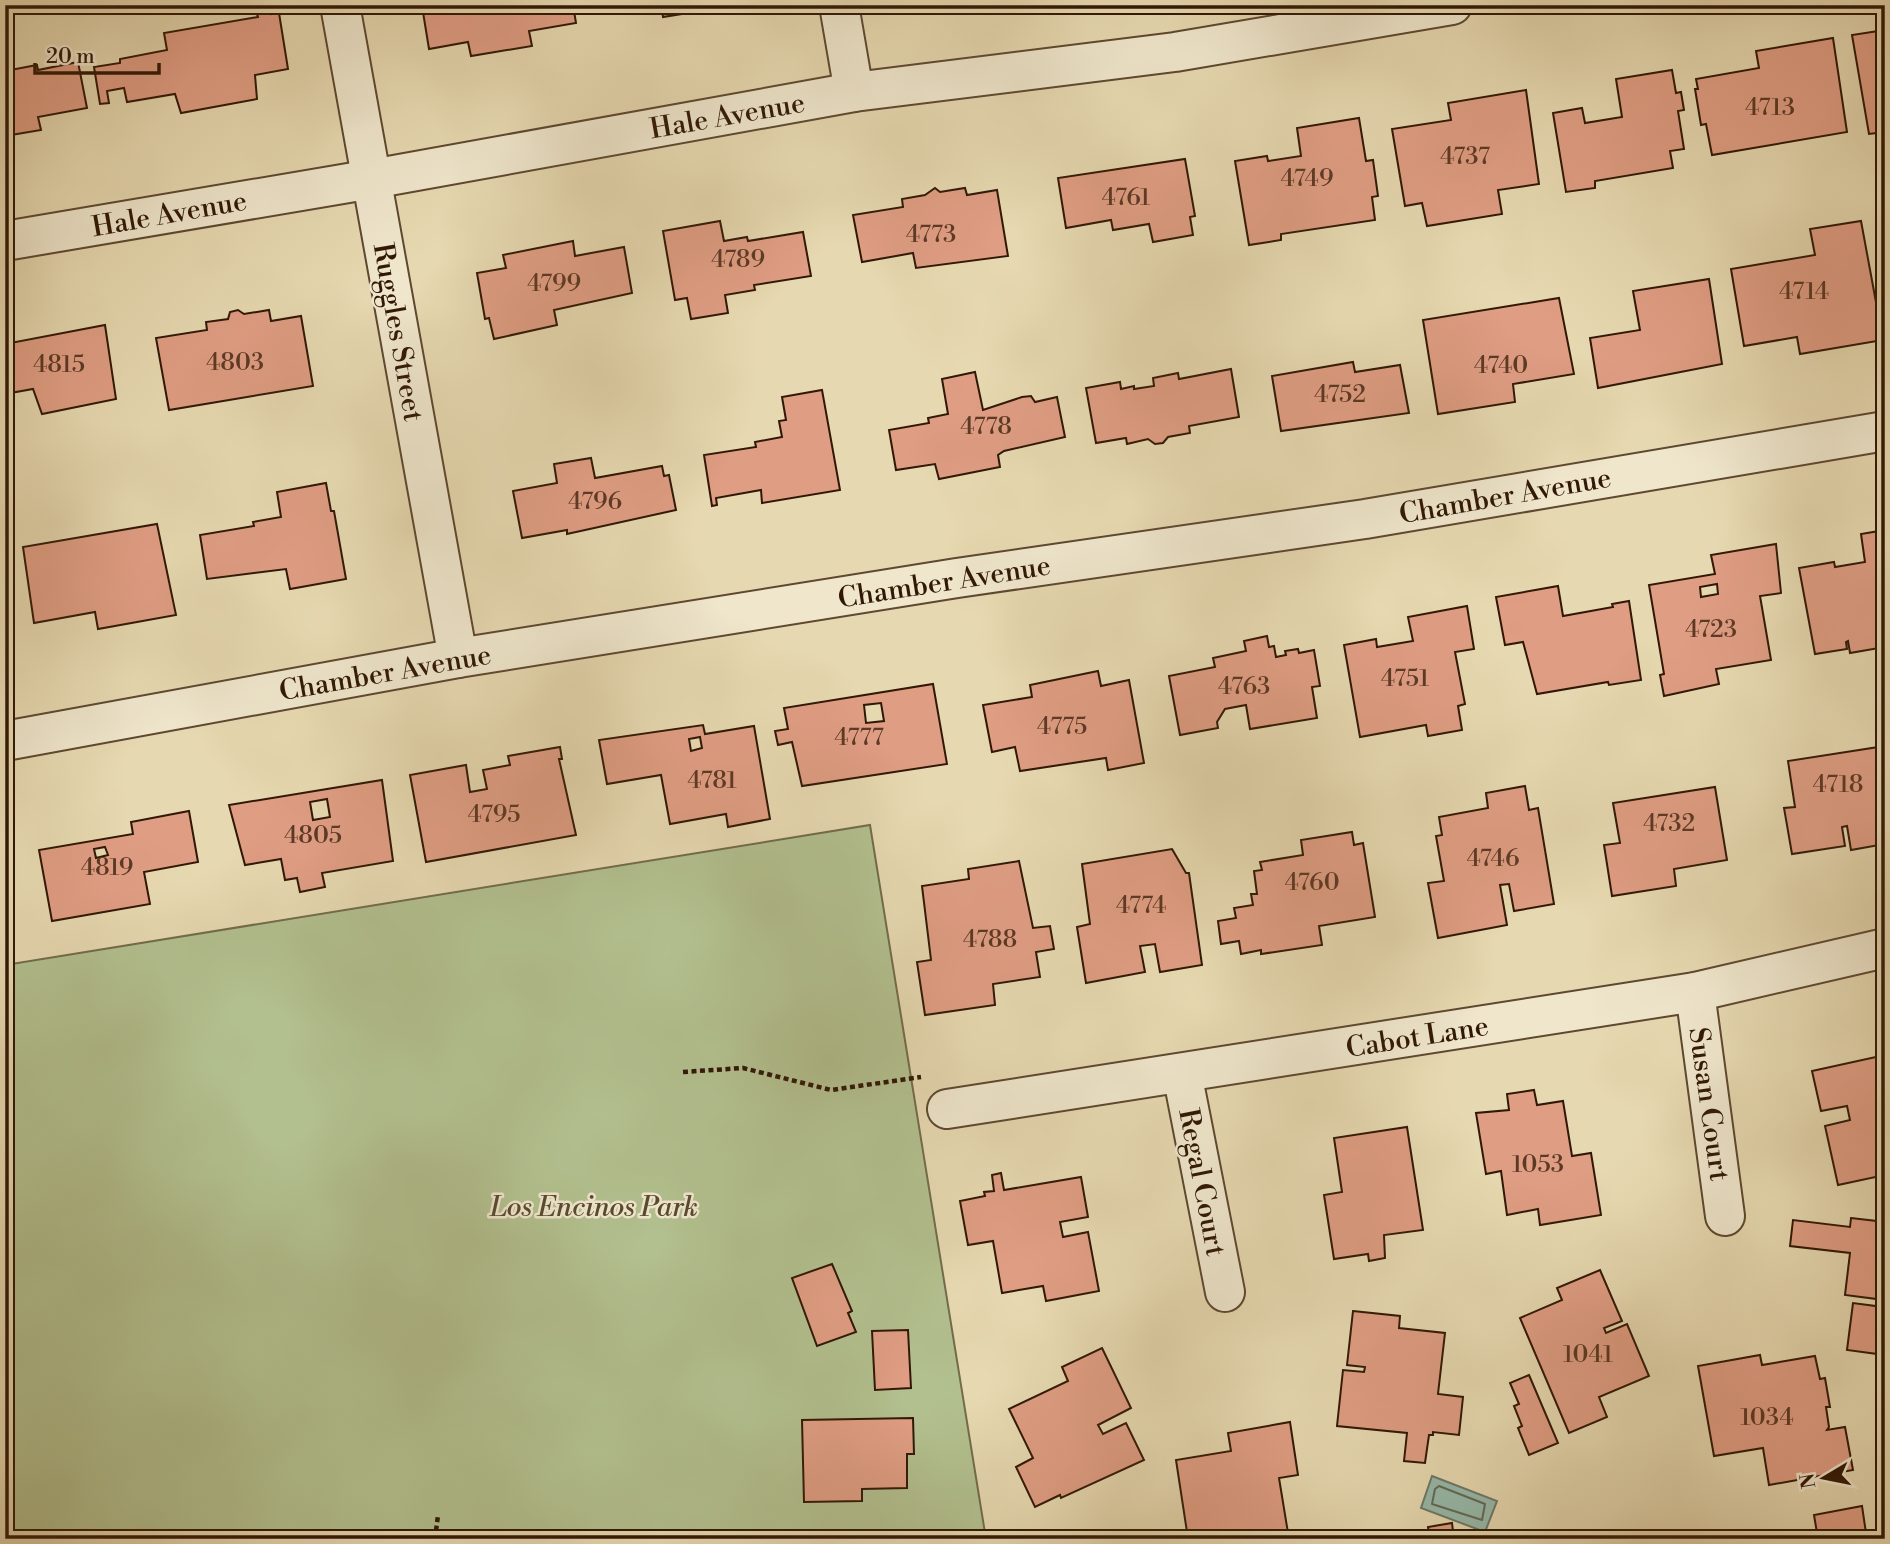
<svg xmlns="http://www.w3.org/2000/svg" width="1890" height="1544" font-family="'Libre Bodoni',serif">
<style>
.green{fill:#b2bf8e;stroke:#726c4a;stroke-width:2}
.water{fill:#96baab;stroke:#6e7969;stroke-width:2}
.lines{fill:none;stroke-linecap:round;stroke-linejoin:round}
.shore{stroke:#646958;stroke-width:2}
.building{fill:#df9d83;stroke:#311806;stroke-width:2;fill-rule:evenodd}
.minor-casing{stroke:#5e4830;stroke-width:42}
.path{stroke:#311806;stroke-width:4.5;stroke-dasharray:5 3.5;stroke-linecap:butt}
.minor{stroke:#efe6cc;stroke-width:38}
.labels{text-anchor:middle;stroke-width:5;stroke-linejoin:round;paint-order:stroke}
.number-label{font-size:24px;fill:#5c3925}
.street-label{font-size:28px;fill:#311806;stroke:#efe6cc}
.park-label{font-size:28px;font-style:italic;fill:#584a2f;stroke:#efe6cc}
</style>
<rect width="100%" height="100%" fill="#e6d8b0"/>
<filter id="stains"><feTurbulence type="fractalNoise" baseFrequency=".00286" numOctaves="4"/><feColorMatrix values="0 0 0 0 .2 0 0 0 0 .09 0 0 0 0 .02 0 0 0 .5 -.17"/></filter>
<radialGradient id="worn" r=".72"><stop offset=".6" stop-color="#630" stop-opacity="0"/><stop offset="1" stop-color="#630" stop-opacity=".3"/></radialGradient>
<polygon class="green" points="870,825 986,1539 5,1539 5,965"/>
<polygon class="water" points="1432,1476 1497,1501 1485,1532 1421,1508"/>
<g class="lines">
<polygon class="shore" points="1439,1486 1485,1504 1482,1520 1432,1504 1435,1489"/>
</g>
<g class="building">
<polygon points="254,5 274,5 272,14 279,13 288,69 255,75 257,99 181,113 175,94 127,102 124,88 107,91 109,103 100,104 94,67 120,63 120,59 167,50 164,33 258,17"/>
<polygon points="573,5 576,23 529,31 532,46 471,56 468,42 429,49 422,6"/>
<polygon points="611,5 658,5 612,12"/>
<polygon points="661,5 737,5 663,17"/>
<polygon points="1885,30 1885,132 1869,134 1852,35"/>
<polygon points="1833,38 1847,132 1712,155 1706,124 1701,125 1695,89 1698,89 1696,79 1759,68 1756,51"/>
<polygon points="78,62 87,108 38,117 41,130 5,136 5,71 37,65 38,70"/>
<polygon points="1672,70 1676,93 1681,92 1684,110 1678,111 1684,149 1670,151 1673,168 1595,181 1595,188 1566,192 1553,113 1582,108 1585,123 1622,117 1616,79"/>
<polygon points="1526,90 1539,184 1498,190 1502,214 1427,226 1422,203 1405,206 1392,129 1451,120 1448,103"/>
<polygon points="1359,118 1366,161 1373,160 1378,196 1372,197 1375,220 1281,234 1281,240 1249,245 1235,161 1267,156 1268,161 1301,156 1297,128"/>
<polygon points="1185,159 1195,216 1190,217 1193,235 1153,242 1149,224 1113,230 1111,220 1066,228 1058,178"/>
<polygon points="935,188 940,192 965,188 967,195 997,190 1008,256 916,268 913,253 862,262 853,215 903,207 902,199 925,195"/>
<polygon points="720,221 724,241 747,237 748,241 803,232 811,276 754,285 755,290 725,295 728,313 691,319 687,298 675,300 663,231"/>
<polygon points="1861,221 1883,340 1800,354 1797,337 1744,346 1731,269 1815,255 1810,229"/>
<polygon points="573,241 575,256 624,247 632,293 554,310 557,325 494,339 489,318 485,319 477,273 506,268 503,255"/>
<polygon points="1709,279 1722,364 1598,388 1590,338 1640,330 1633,291"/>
<polygon points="1559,298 1574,374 1513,384 1515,402 1438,414 1423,320"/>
<polygon points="238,310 244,314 269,310 271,321 301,316 313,386 169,410 156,338 207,330 206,322 228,319 230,312"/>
<polygon points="105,325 116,399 42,414 33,389 5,394 5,344"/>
<polygon points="1353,362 1355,372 1400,365 1409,413 1281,431 1272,376"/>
<polygon points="1231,369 1239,417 1189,426 1190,433 1168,437 1163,443 1155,444 1148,439 1127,444 1126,438 1096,443 1086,388 1120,382 1121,389 1134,386 1134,389 1154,386 1153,378 1178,373 1179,379"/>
<polygon points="975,372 983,410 1022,397 1031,396 1035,402 1057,397 1065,437 1004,451 998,455 1000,467 939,479 935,464 896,470 889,430 929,423 928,418 948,414 942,379"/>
<polygon points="822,390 840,490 762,503 761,490 716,498 717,505 712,506 704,455 756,447 755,442 782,437 779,421 786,420 782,397"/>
<polygon points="591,458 595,478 662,466 664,476 669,475 676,510 567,534 567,530 522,538 513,491 557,483 554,464"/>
<polygon points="326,483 331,511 334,511 346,579 290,589 286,569 207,579 200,535 254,526 253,522 281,517 277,492"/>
<polygon points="157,524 176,615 98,629 95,612 34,623 23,547"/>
<polygon points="1885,530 1885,647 1850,653 1848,641 1846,642 1847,649 1815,654 1799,568 1834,562 1835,567 1865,562 1861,534"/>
<path d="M1776 544 1781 593 1760 596 1771 660 1716 669 1719 684 1664 696 1660 675 1664 674 1649 585 1715 574 1711 555ZM1717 584 1718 594 1701 597 1700 587Z"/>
<polygon points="1558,586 1563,616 1613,607 1612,604 1629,601 1641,680 1609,685 1608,682 1537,694 1523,642 1505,645 1496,597"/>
<polygon points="1467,606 1474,649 1455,652 1465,704 1458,706 1462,730 1428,736 1426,725 1360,737 1344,645 1376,639 1377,647 1413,641 1408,617"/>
<polygon points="1267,636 1269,647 1274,646 1276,657 1286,655 1285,651 1298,649 1299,653 1314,650 1320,686 1312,687 1317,718 1250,729 1246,705 1225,709 1217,722 1218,728 1180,735 1169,676 1215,667 1213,658 1246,651 1244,641"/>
<polygon points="1098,671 1101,686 1129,680 1144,763 1108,770 1106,758 1020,771 1015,747 992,752 983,705 1032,697 1030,685"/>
<path d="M933 684 947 764 802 786 792 742 778 745 775 731 788 729 784 708ZM881 703 884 721 866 723 864 705Z"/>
<path d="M703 725 705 734 754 726 770 819 728 827 726 814 670 824 661 775 607 784 599 740ZM700 737 702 748 691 751 689 739Z"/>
<polygon points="1885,746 1885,844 1851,850 1847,826 1842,827 1845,846 1792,854 1784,808 1795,807 1788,761"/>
<polygon points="560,747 562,759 559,759 576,835 426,862 410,775 466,765 470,792 487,789 483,770 510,765 508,756"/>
<path d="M382 780 393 861 322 873 325 887 300 892 297 878 285 880 281 859 245 865 229 805ZM327 799 330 817 313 820 310 802Z"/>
<polygon points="1525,786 1529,810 1538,808 1554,904 1514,911 1509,884 1500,885 1507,925 1438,938 1428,883 1444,881 1436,836 1442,835 1439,817 1488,808 1486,793"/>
<polygon points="1715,787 1727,860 1674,869 1676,886 1612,896 1604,845 1620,843 1613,803"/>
<path d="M189 811 198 862 144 872 150 904 52 921 39 850 133 834 131 822ZM105 847 108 855 96 858 94 849Z"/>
<polygon points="1352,832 1354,845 1363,843 1375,917 1319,926 1322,945 1261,954 1261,950 1241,954 1239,941 1221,944 1218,921 1236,918 1234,908 1253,905 1251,894 1257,894 1254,871 1262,870 1260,862 1303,855 1301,840"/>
<polygon points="1172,849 1186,873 1189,873 1202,965 1160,972 1155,944 1140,946 1145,972 1086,983 1077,927 1090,924 1082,864"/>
<polygon points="1019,861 1033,928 1050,926 1054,949 1036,952 1040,977 993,984 995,1005 925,1015 917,962 931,960 922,886 969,879 968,869"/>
<polygon points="5,890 11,922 5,923"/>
<polygon points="1885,1055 1885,1175 1838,1185 1825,1126 1850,1120 1847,1106 1821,1111 1812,1071"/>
<polygon points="1534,1090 1537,1105 1563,1101 1572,1156 1591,1153 1601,1215 1540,1225 1538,1209 1507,1215 1501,1171 1486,1174 1476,1113 1509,1110 1507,1094"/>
<polygon points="1407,1127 1423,1230 1384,1235 1385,1258 1369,1261 1368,1254 1334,1259 1324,1195 1342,1192 1334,1138"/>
<polygon points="1001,1173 1004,1190 1081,1177 1088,1217 1060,1222 1063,1237 1088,1232 1099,1291 1046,1301 1043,1286 1002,1293 993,1241 968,1245 960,1201 985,1196 984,1192 994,1191 992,1175"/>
<polygon points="1851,1218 1885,1222 1885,1355 1847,1350 1853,1303 1876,1306 1876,1299 1845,1295 1850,1253 1790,1246 1793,1220 1850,1227"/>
<polygon points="832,1264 852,1311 848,1313 856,1332 817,1346 792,1278"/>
<polygon points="1600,1270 1622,1321 1604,1328 1606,1333 1627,1324 1649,1376 1599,1397 1607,1417 1569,1433 1520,1318 1562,1300 1557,1288"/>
<polygon points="1353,1311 1400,1316 1399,1328 1445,1333 1438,1394 1463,1397 1459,1435 1433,1432 1433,1435 1429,1435 1425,1463 1404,1461 1407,1433 1337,1426 1343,1370 1364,1372 1365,1367 1347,1365"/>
<polygon points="908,1330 911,1388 875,1390 872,1331"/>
<polygon points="1102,1348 1131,1408 1098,1425 1103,1434 1126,1423 1144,1460 1061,1498 1060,1495 1035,1507 1016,1467 1033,1458 1009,1409 1068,1381 1062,1367"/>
<polygon points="1760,1355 1762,1365 1815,1356 1820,1379 1825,1378 1830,1407 1826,1407 1829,1427 1827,1430 1845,1427 1853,1470 1769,1485 1763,1448 1714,1456 1698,1366"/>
<polygon points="1529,1375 1558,1443 1529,1455 1518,1428 1522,1426 1514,1406 1519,1404 1510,1383"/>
<polygon points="913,1418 914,1454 907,1454 907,1488 862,1489 862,1501 804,1502 802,1420"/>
<polygon points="1290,1422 1298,1475 1279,1478 1289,1539 1193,1539 1192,1532 1187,1532 1176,1460 1231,1451 1228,1433"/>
<polygon points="1862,1506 1866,1533 1870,1532 1872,1539 1781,1539 1817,1533 1814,1515"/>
<polygon points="1452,1523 1454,1539 1430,1539 1428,1527"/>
</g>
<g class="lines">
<g class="minor-casing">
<g id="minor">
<polyline points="340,5 458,658"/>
<polyline points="839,5 854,92"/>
<polyline points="5,241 372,179 854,92 1175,52 1452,5"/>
<polyline points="5,741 458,658 957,578 1365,519 1885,431"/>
<polyline points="1695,992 1725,1216"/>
<polyline points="1182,1073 1225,1292"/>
<polyline points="947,1109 1695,992 1885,948"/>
</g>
</g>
<g class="path">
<polyline points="683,1072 743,1068 831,1090 921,1077"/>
<polyline points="435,1539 438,1515"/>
</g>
<use href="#minor" class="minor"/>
</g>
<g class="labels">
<g class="number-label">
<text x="1770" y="115">4713</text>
<text x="1465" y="164">4737</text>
<text x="1307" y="186">4749</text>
<text x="1126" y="205">4761</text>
<text x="931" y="242">4773</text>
<text x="738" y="267">4789</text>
<text x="554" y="291">4799</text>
<text x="1804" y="299">4714</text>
<text x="235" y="370">4803</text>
<text x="59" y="372">4815</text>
<text x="1501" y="373">4740</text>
<text x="1340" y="402">4752</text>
<text x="986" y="434">4778</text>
<text x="595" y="509">4796</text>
<text x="1711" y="637">4723</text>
<text x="1405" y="686">4751</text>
<text x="1244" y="694">4763</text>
<text x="1062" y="734">4775</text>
<text x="859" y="745">4777</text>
<text x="712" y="788">4781</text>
<text x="1838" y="792">4718</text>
<text x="494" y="822">4795</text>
<text x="1669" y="831">4732</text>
<text x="313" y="843">4805</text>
<text x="1493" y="866">4746</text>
<text x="107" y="875">4819</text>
<text x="1312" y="890">4760</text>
<text x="1141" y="913">4774</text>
<text x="990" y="947">4788</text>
<text x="1538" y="1172">1053</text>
<text x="1588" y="1362">1041</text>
<text x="1767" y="1425">1034</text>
</g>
<g class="street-label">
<text transform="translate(727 115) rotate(-10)" y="10">Hale Avenue</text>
<text transform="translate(169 213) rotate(-10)" y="10">Hale Avenue</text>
<text transform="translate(399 332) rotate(80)" y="10">Ruggles Street</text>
<text transform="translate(1505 495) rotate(-10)" y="10">Chamber Avenue</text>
<text transform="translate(944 581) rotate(-9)" y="10">Chamber Avenue</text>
<text transform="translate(385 672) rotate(-10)" y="10">Chamber Avenue</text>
<text transform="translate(1417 1036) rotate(-9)" y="10">Cabot Lane</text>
<text transform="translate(1710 1104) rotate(82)" y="10">Susan Court</text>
<text transform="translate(1203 1182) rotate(79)" y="10">Regal Court</text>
</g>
<g class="park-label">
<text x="594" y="1216">Los Encinos Park</text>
</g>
</g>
<rect width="1890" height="1544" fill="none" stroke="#e6d8b0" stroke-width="28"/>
<rect x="7" y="7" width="1876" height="1530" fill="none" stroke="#311806" stroke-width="3.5"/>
<rect x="14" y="14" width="1862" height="1516" fill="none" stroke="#311806" stroke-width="2"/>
<g transform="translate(1824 1478) rotate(260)" stroke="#efe6cc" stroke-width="5" paint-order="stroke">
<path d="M0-5L12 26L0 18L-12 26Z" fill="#311806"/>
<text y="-10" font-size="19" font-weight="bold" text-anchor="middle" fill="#311806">N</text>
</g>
<path d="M35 63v10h124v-10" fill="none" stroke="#311806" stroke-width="3.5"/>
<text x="46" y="63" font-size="21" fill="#311806" stroke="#efe6cc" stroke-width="5" paint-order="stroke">20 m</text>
<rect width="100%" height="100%" filter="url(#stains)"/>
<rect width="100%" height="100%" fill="url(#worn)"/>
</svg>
